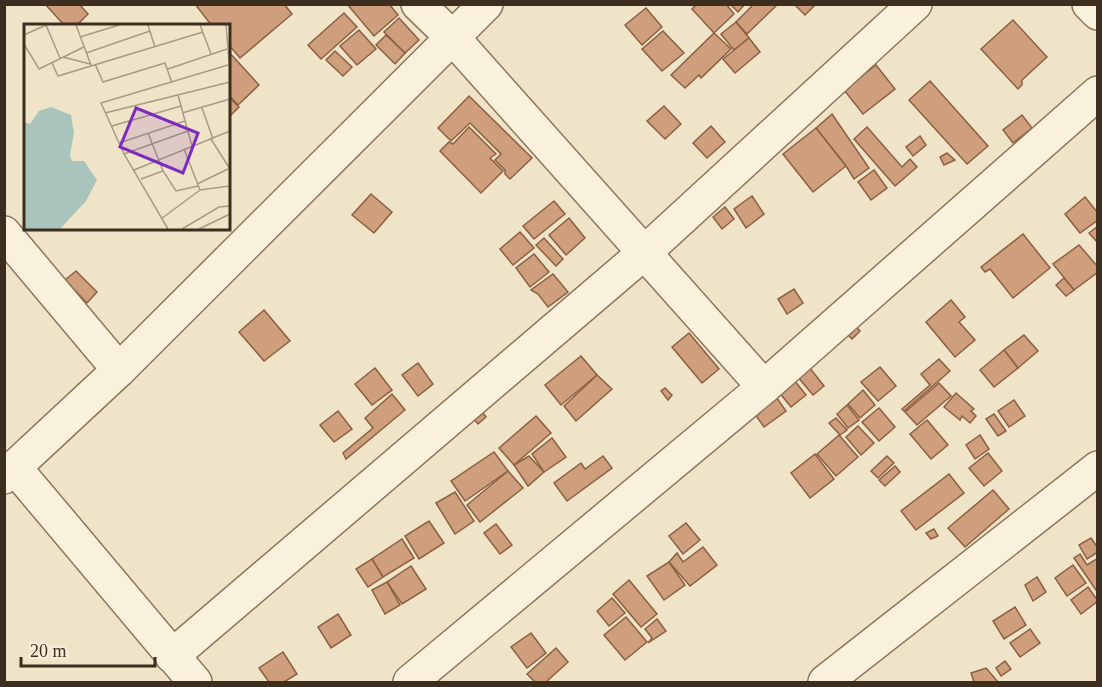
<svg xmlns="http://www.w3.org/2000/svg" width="1102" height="687" font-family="Georgia,serif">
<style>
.building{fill:#cf9f7d;stroke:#8d5f41;stroke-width:1.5}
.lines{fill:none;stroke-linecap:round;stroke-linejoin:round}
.street-casing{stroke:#8d765c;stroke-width:36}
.street{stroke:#faf1dc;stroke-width:33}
.inset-road{fill:none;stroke:#a89b85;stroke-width:1.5}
.view{fill:#7b2cbf;fill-opacity:0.15;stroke:#7b2cbf;stroke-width:3}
.inset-edge{fill:none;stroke:#3d2e20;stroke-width:3}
</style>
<rect width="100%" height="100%" fill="#f0e4c8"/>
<g class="building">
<polygon points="45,4 79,4 88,14 76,26 65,26"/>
<polygon points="195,4 284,4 292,14 240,58 228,44 228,26 212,26"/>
<polygon points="347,4 389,4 398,15 374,36"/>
<polygon points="697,4 726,4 734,14 714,33 692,9"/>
<polygon points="730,4 745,4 738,12"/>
<polygon points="754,4 777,5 747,34 736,22"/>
<polygon points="794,4 816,4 805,15"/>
<polygon points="646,8 662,27 642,45 625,25"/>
<polygon points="344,13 357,27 321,59 308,45"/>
<polygon points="399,18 419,40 405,53 384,32"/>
<polygon points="1013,20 1047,57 1022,80 1022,85 1018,89 981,49"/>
<polygon points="736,22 749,38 734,50 721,34"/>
<polygon points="359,30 376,49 357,65 340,46"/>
<polygon points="663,31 684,53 662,71 642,49"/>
<polygon points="714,33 731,49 701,78 699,75 685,88 671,75"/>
<polygon points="386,35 405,53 395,64 376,45"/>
<polygon points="749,38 760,52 735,73 723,59"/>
<polygon points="228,51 259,85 238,105 228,94"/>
<polygon points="335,51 352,67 343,76 326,60"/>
<polygon points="876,65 895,89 863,114 844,90"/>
<polygon points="930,81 988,146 967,164 909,100"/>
<polygon points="228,96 239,107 228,118"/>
<polygon points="469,96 532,158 510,179 505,174 505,170 495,160 501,154 470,123 451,141 438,128"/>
<polygon points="664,106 681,124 665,139 647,121"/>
<polygon points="832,114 869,168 854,179 846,166 816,128"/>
<polygon points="1022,115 1032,128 1013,143 1003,130"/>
<polygon points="711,126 725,142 707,158 693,143"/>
<polygon points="469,127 496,154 490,158 503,171 481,193 440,151 449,142 453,144"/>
<polygon points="867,127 902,167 910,159 917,167 895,186 854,139"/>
<polygon points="816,128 846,166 813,192 783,154"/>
<polygon points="920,136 926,145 913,156 906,147"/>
<polygon points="947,153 955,160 944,165 940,157"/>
<polygon points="874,170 887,188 871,200 858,182"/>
<polygon points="371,194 392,212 374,233 352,215"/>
<polygon points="752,196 764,214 746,228 734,209"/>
<polygon points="1085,197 1098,213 1098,220 1080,233 1065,214"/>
<polygon points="554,201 565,214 534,239 523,226"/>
<polygon points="725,207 734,219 722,229 713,217"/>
<polygon points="569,218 585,238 566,255 549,235"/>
<polygon points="1098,226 1098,243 1089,233"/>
<polygon points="520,232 534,248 513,265 500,249"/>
<polygon points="1023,234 1050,268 1013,298 990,269 985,272 981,267"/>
<polygon points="544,238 563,259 556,266 536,245"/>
<polygon points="1079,245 1098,267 1098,272 1074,290 1053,264"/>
<polygon points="534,254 549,272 530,287 516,268"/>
<polygon points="76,271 97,292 87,303 65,280"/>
<polygon points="553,274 568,292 548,307 538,294 531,290"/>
<polygon points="1064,278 1074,290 1066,296 1056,285"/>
<polygon points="794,289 803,303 787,314 778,299"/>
<polygon points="951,300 965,317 959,322 975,340 955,357 926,322"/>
<polygon points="264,310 290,341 264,361 239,332"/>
<polygon points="851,321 860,331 852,339 842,329"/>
<polygon points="689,333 719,369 702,383 672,347"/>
<polygon points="1024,335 1038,351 1018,368 1004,350"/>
<polygon points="1004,350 1018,368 994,387 980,370"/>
<polygon points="581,356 597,375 561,405 545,385"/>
<polygon points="939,359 950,371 904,411 902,409 930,385 921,374"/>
<polygon points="418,363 433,384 418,396 402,375"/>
<polygon points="809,367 824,386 813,395 797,376"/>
<polygon points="880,367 896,386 878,401 861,382"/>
<polygon points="375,368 392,390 372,405 355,384"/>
<polygon points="597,375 612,389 576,421 564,406"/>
<polygon points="794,380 806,395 791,407 779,392"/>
<polygon points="939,383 951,396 917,425 905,412"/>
<polygon points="665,388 672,395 668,400 661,391"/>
<polygon points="863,390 875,405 860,418 848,404"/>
<polygon points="956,393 974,409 971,411 976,416 970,423 962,416 960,420 944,407"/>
<polygon points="392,394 405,410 346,459 343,453 373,428 365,418"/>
<polygon points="774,394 786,411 764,427 752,410"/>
<polygon points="1014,400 1025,416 1009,427 998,411"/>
<polygon points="477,405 486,417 478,424 468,412"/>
<polygon points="847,405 859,420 848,428 837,414"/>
<polygon points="879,408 895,427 879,441 862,422"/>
<polygon points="338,411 352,429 334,442 320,425"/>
<polygon points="994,414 1006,431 998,436 986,419"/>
<polygon points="536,416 551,433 514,465 499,448"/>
<polygon points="836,418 847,430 840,435 829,423"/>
<polygon points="927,420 948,445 931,459 910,434"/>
<polygon points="858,426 874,443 861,455 846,437"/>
<polygon points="839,435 858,457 836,476 817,454"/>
<polygon points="980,435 989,449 975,459 966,445"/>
<polygon points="552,438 566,457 544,472 532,454"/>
<polygon points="494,452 508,471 465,501 451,481"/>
<polygon points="988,453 1002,471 984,486 969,468"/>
<polygon points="815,454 834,479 810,498 791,473"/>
<polygon points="529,456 544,472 528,486 514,465"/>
<polygon points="603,456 612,468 567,501 554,483 581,463 585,469"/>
<polygon points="887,456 894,463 878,478 871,471"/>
<polygon points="895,466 900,472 885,486 879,480"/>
<polygon points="508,471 523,488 480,522 467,505"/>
<polygon points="949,474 964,493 916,530 901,511"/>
<polygon points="993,490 1009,509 965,547 948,528"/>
<polygon points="455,492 474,521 455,534 436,503"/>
<polygon points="429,521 444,543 419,559 405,536"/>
<polygon points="686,523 700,540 683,554 669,536"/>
<polygon points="496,524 512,545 500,554 484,533"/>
<polygon points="934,529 938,536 931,539 926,533"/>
<polygon points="1091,538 1098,548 1098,552 1087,559 1079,545"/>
<polygon points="402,539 414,558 383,577 372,559"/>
<polygon points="703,547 717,565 690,586 669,562 677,553 683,562"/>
<polygon points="1080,554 1087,565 1098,558 1098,593 1074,558"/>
<polygon points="372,559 383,577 368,587 356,569"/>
<polygon points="669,562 685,585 664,600 647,576"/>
<polygon points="1073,565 1086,583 1067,596 1055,578"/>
<polygon points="411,566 426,589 402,604 387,582"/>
<polygon points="1037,577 1046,592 1033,601 1025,585"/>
<polygon points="629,580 657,614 641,627 613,594"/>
<polygon points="387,582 400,605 385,614 372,590"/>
<polygon points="1088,587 1098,601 1081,614 1071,600"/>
<polygon points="612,598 625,613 609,626 597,611"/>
<polygon points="1015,607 1026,625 1004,639 993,621"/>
<polygon points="338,614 351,635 331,648 318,627"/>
<polygon points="626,617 647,642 625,660 604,635"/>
<polygon points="657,619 666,631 648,643 652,638 645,629"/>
<polygon points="1030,629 1040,643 1020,657 1010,643"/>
<polygon points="531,633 546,653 527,668 511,647"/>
<polygon points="556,648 568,662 546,682 535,682 527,674"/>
<polygon points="283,652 297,674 284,682 269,682 259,668"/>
<polygon points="1005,661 1011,669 1001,676 996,668"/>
<polygon points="986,668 998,682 974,682 971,673"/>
</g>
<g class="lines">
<g class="street-casing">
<g id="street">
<polyline points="418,4 453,38 764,387"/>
<polyline points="1089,4 1098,13"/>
<polyline points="4,233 119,370"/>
<polyline points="15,468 195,682"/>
<polyline points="4,477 119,370 486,4"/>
<polyline points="172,656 644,253 915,4"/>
<polyline points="410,682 764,387 1098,93"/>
<polyline points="825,682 1098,468"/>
</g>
</g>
<use href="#street" class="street"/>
</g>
<g transform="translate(24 24)">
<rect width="206" height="206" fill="#f0e4c8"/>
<path d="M27 83 47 91 50 109 46 131 48 137H60L73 156 62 177 36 205H0V98L6 100 15 87Z" fill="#a9c4bc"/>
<path class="inset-road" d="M22 1 36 34M52 1 67 41M124 1 131 23M176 1 187 30M202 1 206 48M0 11 22 1M56 13 95 1M0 20 15 45 60 23M62 29 126 7M39 33 66 40M28 39 34 52 179 8M71 40 79 58 141 39 148 59M144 45 203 25M154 71 168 122M178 84 189 115M81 89 206 58M158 89 206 75M88 102 157 82M124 109 139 147 152 167 174 162M187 115 206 145M95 119 161 97M160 125 176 166 206 162M100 130 164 107M110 146 206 107M117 155 139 147M173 160 204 145M137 195 176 166M144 205 100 130 77 79 204 41M158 205 195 183 206 182M175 205 206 190"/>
<path class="view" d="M112 84 174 109 159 149 96 123Z"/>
<rect width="206" height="206" class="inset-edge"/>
</g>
<rect width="1102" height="687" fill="none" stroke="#3d2e20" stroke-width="12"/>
<path d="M21 657v9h134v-9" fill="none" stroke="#3d2e20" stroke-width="3"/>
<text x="30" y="657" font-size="18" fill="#3d2e20" stroke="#f7eed8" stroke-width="4.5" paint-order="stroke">20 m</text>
</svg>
